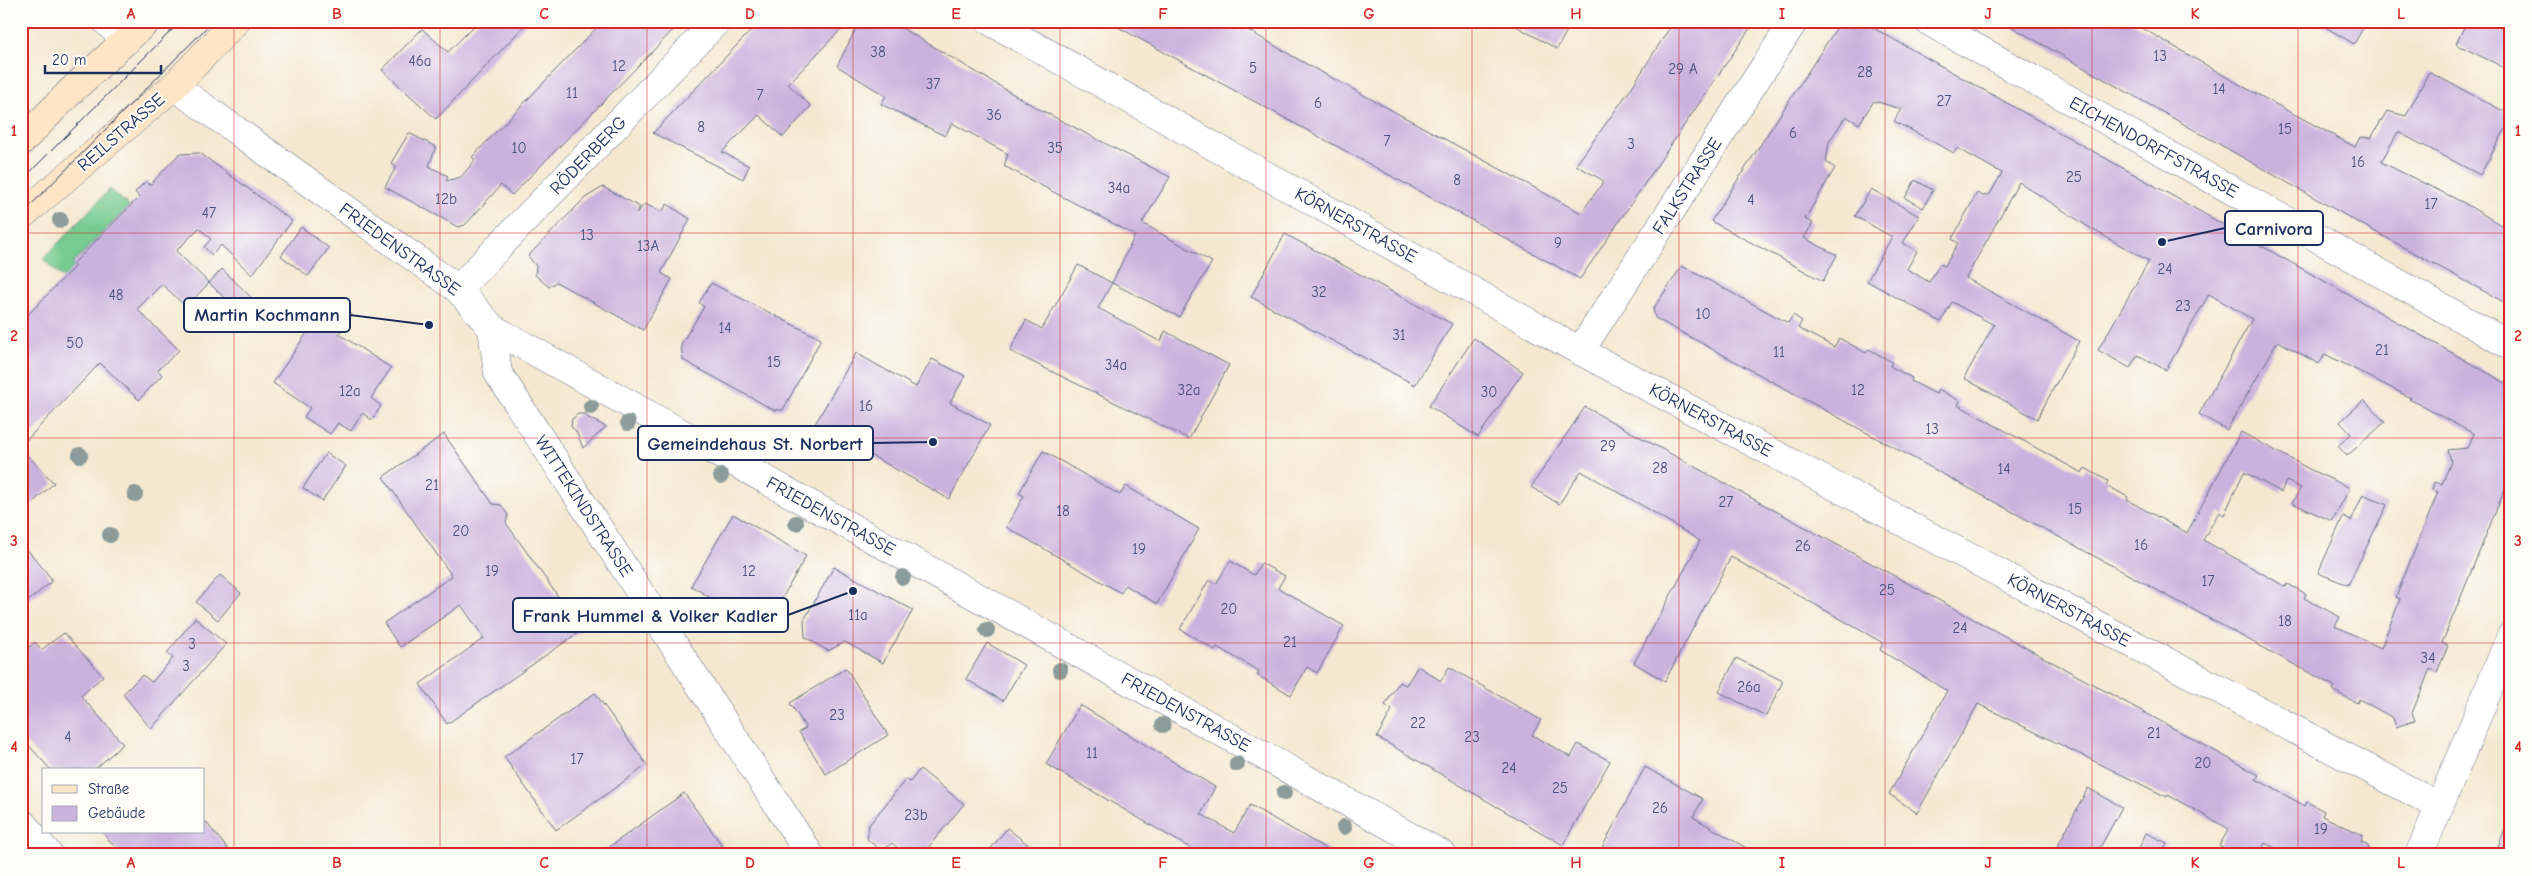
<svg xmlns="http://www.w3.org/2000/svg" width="2532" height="876" font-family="'Comic Neue',sans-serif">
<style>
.green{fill:#74cb90;stroke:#487d77}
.building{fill:#cab2de}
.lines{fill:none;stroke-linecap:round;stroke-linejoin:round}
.street-casing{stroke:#677086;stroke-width:29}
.secondary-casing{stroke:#677086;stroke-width:29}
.street{stroke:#fff;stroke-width:28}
.secondary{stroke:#fee5c5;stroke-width:28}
.tram{stroke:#1b2f5e;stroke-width:1}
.tree{fill:#8c9c9a}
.grid{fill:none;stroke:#d62828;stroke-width:1;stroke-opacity:0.55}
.labels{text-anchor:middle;stroke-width:4;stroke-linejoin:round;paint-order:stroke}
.number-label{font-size:15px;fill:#47507e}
.street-label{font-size:18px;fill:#1b2f5e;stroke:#fdfcf7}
.leader{fill:none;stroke:#1b2f5e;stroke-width:2}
.callout-dot{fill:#1b2f5e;stroke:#fdfcf7;stroke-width:2}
.callout{fill:#fdfcf7;stroke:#1b2f5e;stroke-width:2}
.callout-label{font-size:19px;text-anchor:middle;font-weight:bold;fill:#1b2f5e}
.neatline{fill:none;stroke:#d62828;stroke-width:2}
.grid-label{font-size:16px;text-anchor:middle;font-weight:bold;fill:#d62828}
</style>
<rect width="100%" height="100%" fill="#fdfcf7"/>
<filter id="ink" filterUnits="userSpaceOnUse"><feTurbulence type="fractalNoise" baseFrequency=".02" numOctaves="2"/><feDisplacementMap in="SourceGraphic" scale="10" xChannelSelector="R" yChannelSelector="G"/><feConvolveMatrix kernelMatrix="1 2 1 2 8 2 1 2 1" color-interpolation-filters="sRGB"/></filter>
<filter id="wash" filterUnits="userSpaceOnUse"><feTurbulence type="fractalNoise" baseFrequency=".0096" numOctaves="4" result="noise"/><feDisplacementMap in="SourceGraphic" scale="20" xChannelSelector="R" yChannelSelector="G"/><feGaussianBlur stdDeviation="1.12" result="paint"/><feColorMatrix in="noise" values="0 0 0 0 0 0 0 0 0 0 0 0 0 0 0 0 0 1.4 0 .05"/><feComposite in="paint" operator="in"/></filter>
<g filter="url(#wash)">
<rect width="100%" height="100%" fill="#f4e8d0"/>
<polygon class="green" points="110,189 129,206 73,263 75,266 64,279 43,259"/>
<g id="blocks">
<g class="building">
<polygon points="479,21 529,21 436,119 382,70 422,29 448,52"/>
<polygon points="603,21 682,21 512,195 501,185 465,225 458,227 385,187 396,167 391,163 409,133 436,147 429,166 448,176 446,181 461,177 475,160 472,157"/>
<polygon points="760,21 843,21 846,24 788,84 811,106 783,137 759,115 722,152 749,166 743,179 653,133"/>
<polygon points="860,21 890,21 1035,107 1170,177 1142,223 1212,262 1179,317 1112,283 1135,235 1004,166 1008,154 952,123 945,136 881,104 886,96 837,66"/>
<polygon points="1107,21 1237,21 1236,23 1299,60 1581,213 1604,181 1576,165 1630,90 1669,29 1689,21 1755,21 1580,279"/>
<polygon points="1507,21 1572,21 1557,49"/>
<polygon points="1848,21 1861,21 2511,386 2511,474 2442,643 2448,646 2437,672 2430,669 2412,713 2415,720 2396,727 2393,718 2359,699 2357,703 2332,690 2334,686 1655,318 1653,309 1682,266 1788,323 1793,315 1802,321 1798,328 1834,347 1839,338 1866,353 1869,349 1892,362 1890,366 1912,378 1911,381 1936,394 1938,389 1960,401 1958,405 2082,473 2085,468 2108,481 2106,485 2128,497 2127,500 2187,533 2241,432 2311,470 2350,488 2332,521 2292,503 2301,488 2286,481 2281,492 2244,472 2224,515 2219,512 2203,540 2286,587 2288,584 2306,594 2304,598 2340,617 2335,626 2381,648 2400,599 2396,597 2438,492 2432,490 2434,482 2442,484 2451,462 2448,450 2467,448 2474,434 2409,399 2411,398 2325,354 2319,364 2278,341 2227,430 2199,414 2252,319 2209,294 2166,370 2138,355 2130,368 2098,350 2149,261 2095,231 2019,182 1966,278 2079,341 2037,419 1964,378 1994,325 1952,302 1941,322 1867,281 1892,237 1855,216 1871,189 1919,216 1903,243 1917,251 1907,269 1929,282 1940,264 1945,266 1958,243 1952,239 1977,193 1983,196 1990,194 2002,173 1957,148 1954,153 1894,121 1901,109 1874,101 1859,124 1846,116 1829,142 1826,162 1835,168 1805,219 1813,223 1804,238 1837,255 1823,281 1711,221 1839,24"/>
<polygon points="2001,21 2130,21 2242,86 2355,147 2360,137 2371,138 2387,111 2406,116 2429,72 2511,115 2511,119 2480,175 2398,132 2381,162 2464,203 2511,231 2511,306 2352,219"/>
<polygon points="2315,21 2367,21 2354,44"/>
<polygon points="2467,21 2497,21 2511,28 2511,71 2456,44"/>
<polygon points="200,153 292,221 252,275 221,245 212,255 204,247 211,239 199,228 176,251 209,283 186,307 162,284 137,309 179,350 158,370 162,375 139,400 100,363 21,446 21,322 75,266 73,264 139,197 135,192 146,181 150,185 179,154"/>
<polygon points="1915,180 1933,190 1923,208 1905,198"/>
<polygon points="603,187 640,207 636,214 645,204 662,212 667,204 690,219 661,273 672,279 643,330 556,282 549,287 535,275 536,266 528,256 585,198"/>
<polygon points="301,227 329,248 308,276 281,256"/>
<polygon points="1285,234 1452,324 1415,385 1251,297"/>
<polygon points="1078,265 1112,283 1098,308 1161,342 1165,331 1229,365 1189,439 1010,351 1026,320 1042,329"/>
<polygon points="222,269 251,297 239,312 209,283"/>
<polygon points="711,283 821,339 783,410 774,410 683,360 681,344 704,307 699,303"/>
<polygon points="329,300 352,315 339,334 391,368 371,398 381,406 372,420 362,413 351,431 338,423 330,434 304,417 310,408 273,383"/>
<polygon points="1474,338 1523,372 1478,437 1429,406"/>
<polygon points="856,353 916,387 932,359 965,376 950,403 990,425 949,499 815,424"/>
<polygon points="2364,400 2385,422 2347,456 2338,446 2351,434 2340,422"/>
<polygon points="1585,407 2259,775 2256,779 2305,806 2307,802 2324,811 2322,816 2363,835 2361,842 2367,844 2369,848 2367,855 2278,855 2275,853 2277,849 2265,843 2259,855 2235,855 2219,846 2229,829 2168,795 2167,797 1978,704 1917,813 1889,794 1947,691 1880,650 1883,643 1731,557 1665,681 1634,663 1700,541 1650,510 1581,471 1559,504 1531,487"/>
<polygon points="578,414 585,414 587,417 606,427 583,448 576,431 571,427 572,419"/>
<polygon points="444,434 493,504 501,505 508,515 506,523 582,630 447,724 420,684 484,638 461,605 400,647 384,623 452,576 383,477"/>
<polygon points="21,449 54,483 30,505 23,499 21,500"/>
<polygon points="1043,451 1120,495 1126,486 1199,529 1157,604 1125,585 1121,593 1006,527 1024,496 1019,493"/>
<polygon points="326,453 346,466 322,501 303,488"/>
<polygon points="2363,494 2387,505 2348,585 2318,573 2343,517 2351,521"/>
<polygon points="733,514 806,556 764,630 691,586"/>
<polygon points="21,542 51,578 51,582 21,607"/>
<polygon points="1230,561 1254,575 1261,563 1285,576 1278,588 1344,626 1317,673 1307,667 1291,695 1257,675 1259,671 1217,647 1215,650 1180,629 1209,580 1216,584"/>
<polygon points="834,567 913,610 883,663 845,642 828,651 805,637 804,620"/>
<polygon points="220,575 241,593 218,620 196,602"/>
<polygon points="195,618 226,644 151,729 123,694 142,675 152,682 173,658 167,653"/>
<polygon points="64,633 103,676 81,696 123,744 94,770 51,770 21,737 21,654 35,642 41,650"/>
<polygon points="987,643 1024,665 1003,701 966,679"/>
<polygon points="1736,658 1783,681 1766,716 1719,692"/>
<polygon points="1418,666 1441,681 1449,667 1541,720 1532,735 1571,757 1578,744 1610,761 1563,845 1377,737 1392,710 1385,705 1399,682 1406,685"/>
<polygon points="846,668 888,735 826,774 799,732 806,728 790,703"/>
<polygon points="595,693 647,765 556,830 504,757"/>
<polygon points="1080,705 1215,787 1201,814 1234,833 1250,805 1330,851 1329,855 1202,855 1046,764"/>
<polygon points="1645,767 1703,799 1693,817 1755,853 1754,855 1598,855"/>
<polygon points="920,769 964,804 922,855 906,855 892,843 886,848 878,848 867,839 869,825 906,779 910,782"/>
<polygon points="2088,788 2122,807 2096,855 2053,855"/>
<polygon points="684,793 727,852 723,855 598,855"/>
<polygon points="2511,813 2511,855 2495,855"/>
<polygon points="204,820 233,855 122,855 102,832 204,832"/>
<polygon points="1007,828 1041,855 986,855"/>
<polygon points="2146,833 2167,843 2161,855 2136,855"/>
</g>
</g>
</g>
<g filter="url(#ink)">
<use href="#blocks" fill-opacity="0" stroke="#677086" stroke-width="1"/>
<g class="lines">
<g class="street-casing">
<g id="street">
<polyline points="106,21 126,41"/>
<polyline points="990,21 1580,351 2439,806"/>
<polyline points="1928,21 2511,346"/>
<polyline points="174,86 458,289 492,328 1443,855"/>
<polyline points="458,289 717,21"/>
<polyline points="492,328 498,373 810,855"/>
<polyline points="1580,351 1794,21"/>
<polyline points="21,822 49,855"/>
<polyline points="2419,855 2511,636"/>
</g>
</g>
<g class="secondary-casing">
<g id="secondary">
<polyline points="21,142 71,91 147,21"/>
<polyline points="21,216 174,86 236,21"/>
</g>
</g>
<use href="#street" class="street"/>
<use href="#secondary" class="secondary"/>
<g class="tram">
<polyline points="21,181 181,21"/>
<polyline points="21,215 213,21"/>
</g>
</g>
<g class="tree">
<circle cx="60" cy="220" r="8"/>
<circle cx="591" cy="407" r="8"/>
<circle cx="628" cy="423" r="8"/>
<circle cx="80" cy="455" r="8"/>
<circle cx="721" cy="476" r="8"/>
<circle cx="135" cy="494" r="8"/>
<circle cx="796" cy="523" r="8"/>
<circle cx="110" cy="535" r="8"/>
<circle cx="903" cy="577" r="8"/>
<circle cx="987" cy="630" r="8"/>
<circle cx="1060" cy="670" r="8"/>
<circle cx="1163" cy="725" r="8"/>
<circle cx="1237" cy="764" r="8"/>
<circle cx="1284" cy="793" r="8"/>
<circle cx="1344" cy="827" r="8"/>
</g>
</g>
<path class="grid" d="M234 21V855M440 21V855M647 21V855M853 21V855M1060 21V855M1266 21V855M1472 21V855M1679 21V855M1885 21V855M2092 21V855M2298 21V855M21 233H2511M21 438H2511M21 643H2511"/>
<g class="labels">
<g class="number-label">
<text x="878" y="57">38</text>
<text x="2160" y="61">13</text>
<text x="420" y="66">46a</text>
<text x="619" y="71">12</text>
<text x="1253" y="73">5</text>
<text x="1683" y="74">29 A</text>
<text x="1865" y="77">28</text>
<text x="933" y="89">37</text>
<text x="2219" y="94">14</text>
<text x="572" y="98">11</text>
<text x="760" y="100">7</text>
<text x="1944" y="106">27</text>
<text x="1318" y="108">6</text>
<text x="994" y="120">36</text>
<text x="701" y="132">8</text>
<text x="2285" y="134">15</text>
<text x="1793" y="138">6</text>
<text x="1387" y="146">7</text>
<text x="1631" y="149">3</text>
<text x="519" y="153">10</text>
<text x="1055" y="153">35</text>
<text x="2358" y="167">16</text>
<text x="2074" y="182">25</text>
<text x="1457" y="185">8</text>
<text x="1119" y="193">34a</text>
<text x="446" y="204">12b</text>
<text x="1751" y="205">4</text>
<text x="2431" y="209">17</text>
<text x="209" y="218">47</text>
<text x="587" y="240">13</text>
<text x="1558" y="248">9</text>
<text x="648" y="251">13A</text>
<text x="2165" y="274">24</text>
<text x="1319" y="297">32</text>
<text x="116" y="300">48</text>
<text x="2183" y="311">23</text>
<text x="1703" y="319">10</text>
<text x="725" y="333">14</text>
<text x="1399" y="340">31</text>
<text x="75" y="348">50</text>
<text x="2382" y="355">21</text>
<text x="1779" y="357">11</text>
<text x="774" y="367">15</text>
<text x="1116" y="370">34a</text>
<text x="1189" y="395">32a</text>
<text x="1858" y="395">12</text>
<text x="350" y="396">12a</text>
<text x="1489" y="397">30</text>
<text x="866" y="411">16</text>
<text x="1932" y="434">13</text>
<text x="1608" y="451">29</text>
<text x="1660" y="473">28</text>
<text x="2004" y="474">14</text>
<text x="432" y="490">21</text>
<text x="1726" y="507">27</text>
<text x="2075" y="514">15</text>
<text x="1063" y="516">18</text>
<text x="461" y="536">20</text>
<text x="2141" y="550">16</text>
<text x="1803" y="551">26</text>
<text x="1139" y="554">19</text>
<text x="492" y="576">19</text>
<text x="749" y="576">12</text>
<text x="2208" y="586">17</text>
<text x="1887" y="595">25</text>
<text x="1229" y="614">20</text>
<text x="858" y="620">11a</text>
<text x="2285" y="626">18</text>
<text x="1960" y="633">24</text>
<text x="1290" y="647">21</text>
<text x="192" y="649">3</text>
<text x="2428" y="663">34</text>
<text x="186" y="671">3</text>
<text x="1749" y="692">26a</text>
<text x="837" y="720">23</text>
<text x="1418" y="728">22</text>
<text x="2154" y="738">21</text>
<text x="68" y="742">4</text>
<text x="1472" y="742">23</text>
<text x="1092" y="758">11</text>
<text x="577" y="764">17</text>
<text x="2203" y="768">20</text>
<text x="1509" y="773">24</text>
<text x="1560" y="793">25</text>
<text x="1660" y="813">26</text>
<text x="916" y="820">23b</text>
<text x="2321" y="834">19</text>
</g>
<g class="street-label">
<text transform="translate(121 132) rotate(-41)" y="6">REILSTRASSE</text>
<text transform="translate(2154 147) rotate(29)" y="6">EICHENDORFFSTRASSE</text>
<text transform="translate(588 155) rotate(-46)" y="6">RÖDERBERG</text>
<text transform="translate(1687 186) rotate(-57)" y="6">FALKSTRASSE</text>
<text transform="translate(1356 225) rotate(29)" y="6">KÖRNERSTRASSE</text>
<text transform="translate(400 249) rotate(36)" y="6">FRIEDENSTRASSE</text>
<text transform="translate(1711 420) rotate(28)" y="6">KÖRNERSTRASSE</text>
<text transform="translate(584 506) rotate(57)" y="6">WITTEKINDSTRASSE</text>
<text transform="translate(831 516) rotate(29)" y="6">FRIEDENSTRASSE</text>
<text transform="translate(2069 610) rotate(28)" y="6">KÖRNERSTRASSE</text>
<text transform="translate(1186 712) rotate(29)" y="6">FRIEDENSTRASSE</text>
</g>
</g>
<path class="leader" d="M2162 242L2225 228M429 325L350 315M933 442L873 443M853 591L788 615"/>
<g class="callout-dot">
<circle cx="2162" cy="242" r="5"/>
<circle cx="429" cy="325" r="5"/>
<circle cx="933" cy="442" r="5"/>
<circle cx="853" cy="591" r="5"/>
</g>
<g class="callout">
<rect x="2225" y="211" width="98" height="34" rx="5"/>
<rect x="184" y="298" width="166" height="34" rx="5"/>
<rect x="638" y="426" width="235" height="34" rx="5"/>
<rect x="513" y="598" width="275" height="34" rx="5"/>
</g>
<g class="callout-label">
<text x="2274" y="235">Carnivora</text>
<text x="267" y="321">Martin Kochmann</text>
<text x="755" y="450">Gemeindehaus St. Norbert</text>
<text x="650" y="622">Frank Hummel &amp; Volker Kadler</text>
</g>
<rect width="2532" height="876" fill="none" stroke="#fdfcf7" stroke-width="55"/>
<rect x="42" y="768" width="162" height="65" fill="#fdfcf7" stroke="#a3aaba"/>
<rect x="52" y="785" width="25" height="8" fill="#fee5c5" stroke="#a3aaba"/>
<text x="88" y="794" font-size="15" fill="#1b2f5e">Straße</text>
<rect x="52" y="806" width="25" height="15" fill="#cab2de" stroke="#a3aaba"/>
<text x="88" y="818" font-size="15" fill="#1b2f5e">Gebäude</text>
<path d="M45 65v8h116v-8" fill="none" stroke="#1b2f5e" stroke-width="2.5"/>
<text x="52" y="65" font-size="15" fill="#1b2f5e" stroke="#fdfcf7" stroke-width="4" paint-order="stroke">20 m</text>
<rect x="28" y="28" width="2476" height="820" class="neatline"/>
<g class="grid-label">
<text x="131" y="19">A</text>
<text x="337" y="19">B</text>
<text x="544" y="19">C</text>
<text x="750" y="19">D</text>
<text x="956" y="19">E</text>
<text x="1163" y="19">F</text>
<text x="1369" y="19">G</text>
<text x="1576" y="19">H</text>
<text x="1782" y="19">I</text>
<text x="1988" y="19">J</text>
<text x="2195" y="19">K</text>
<text x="2401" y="19">L</text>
<text x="14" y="136">1</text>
<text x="2518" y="136">1</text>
<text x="14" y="341">2</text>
<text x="2518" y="341">2</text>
<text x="14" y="546">3</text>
<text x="2518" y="546">3</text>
<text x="14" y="752">4</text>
<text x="2518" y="752">4</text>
<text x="131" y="868">A</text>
<text x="337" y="868">B</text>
<text x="544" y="868">C</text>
<text x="750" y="868">D</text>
<text x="956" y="868">E</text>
<text x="1163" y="868">F</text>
<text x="1369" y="868">G</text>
<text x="1576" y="868">H</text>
<text x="1782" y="868">I</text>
<text x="1988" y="868">J</text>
<text x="2195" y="868">K</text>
<text x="2401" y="868">L</text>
</g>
</svg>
